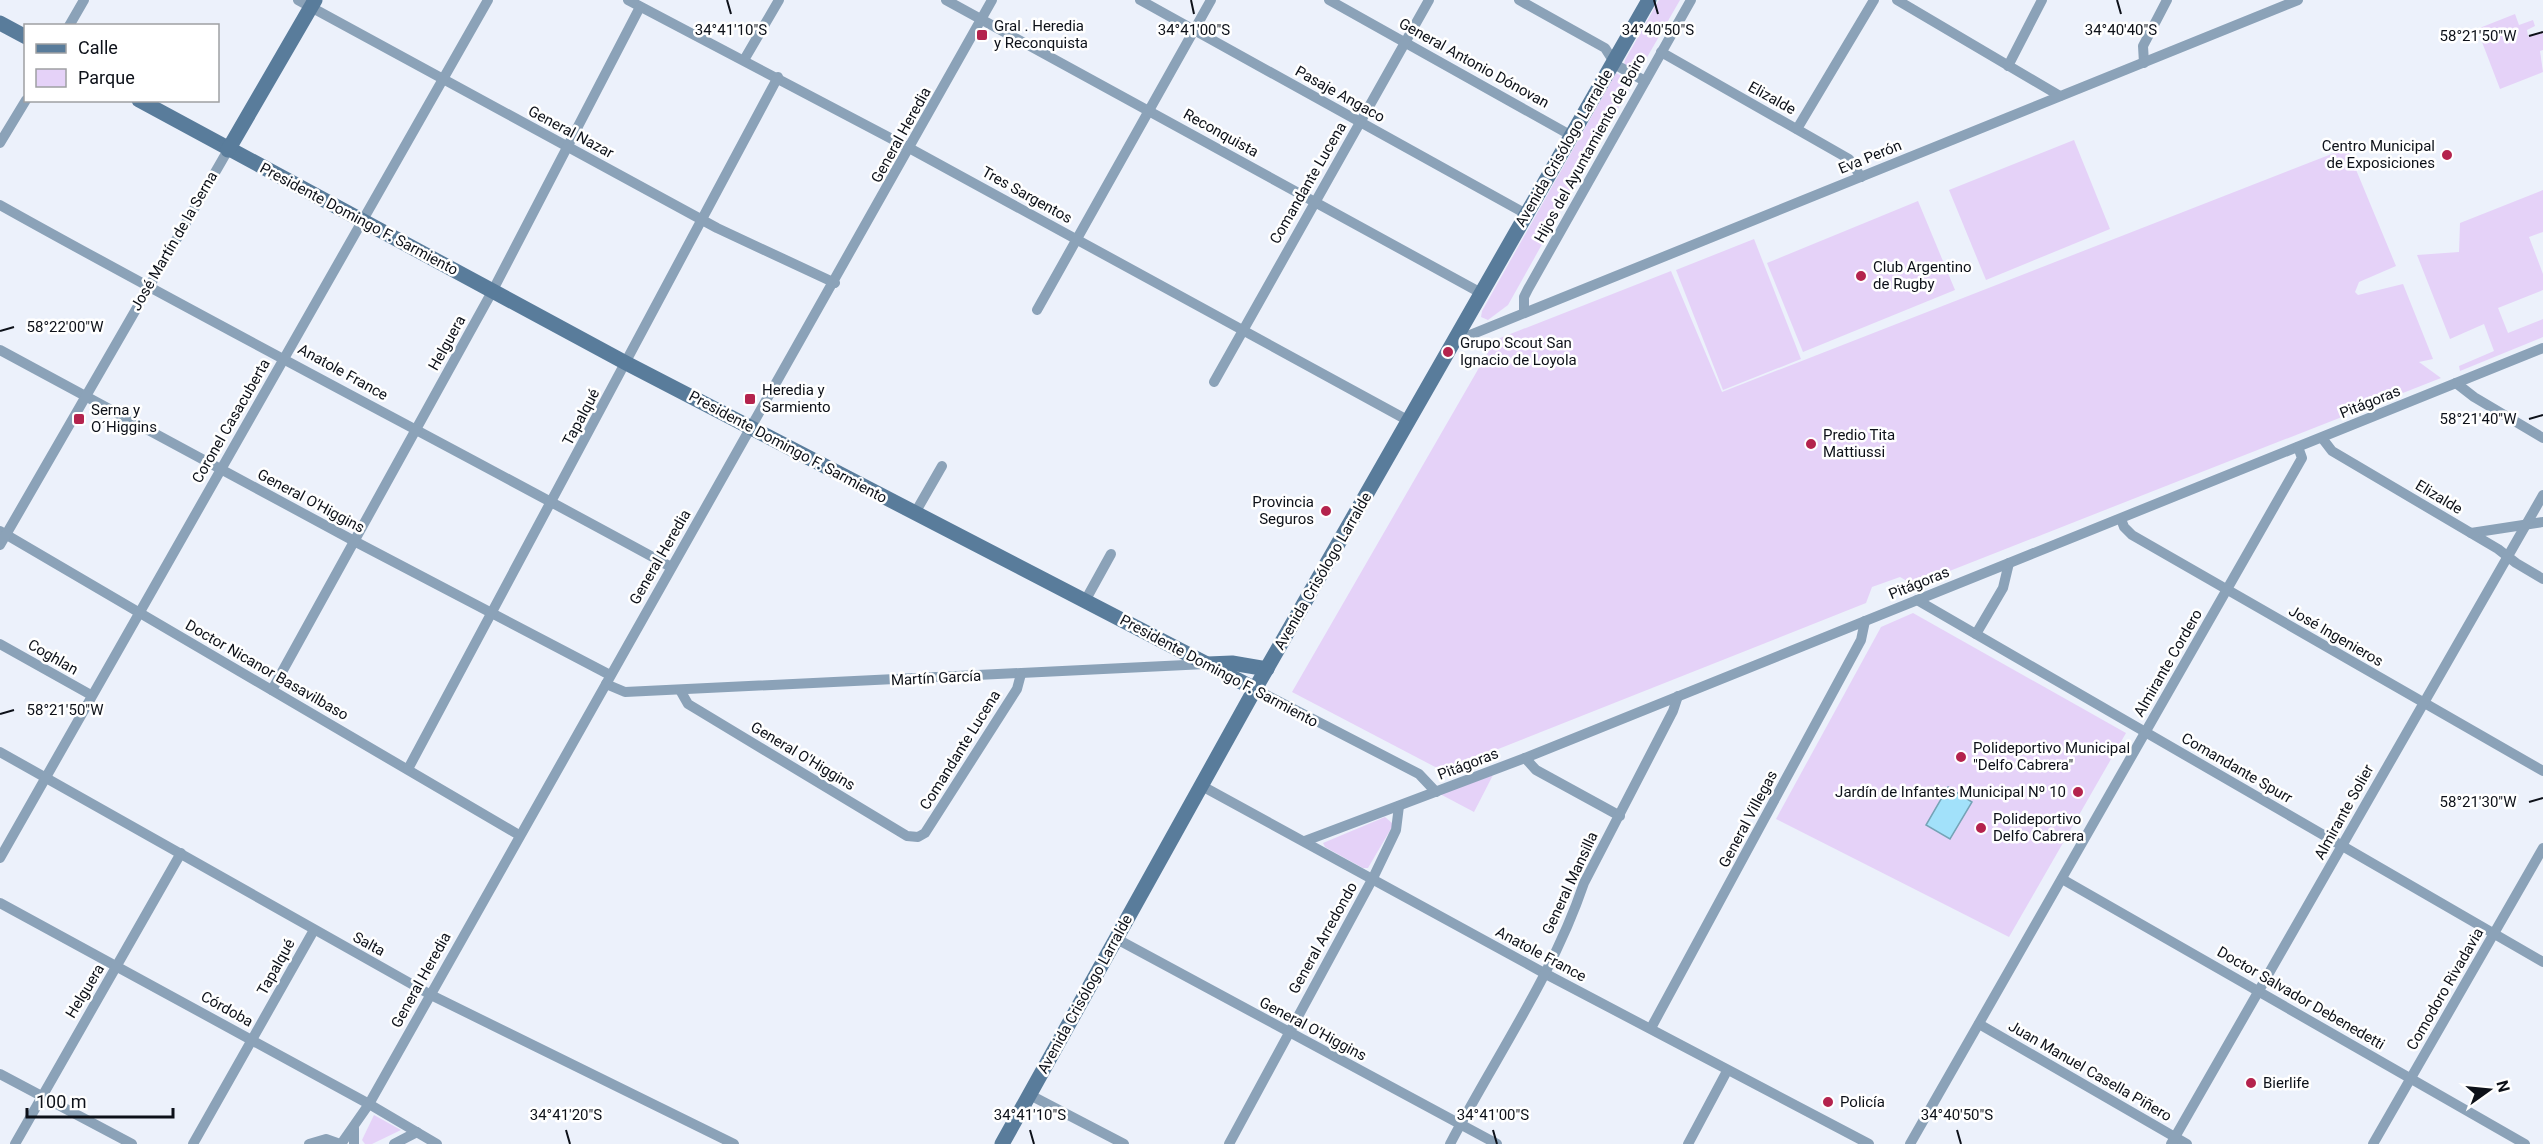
<svg xmlns="http://www.w3.org/2000/svg" width="2543" height="1144" font-family="Roboto,sans-serif">
<style>
.green{fill:#e5d2f8}
.water{fill:#a2e1fa;stroke:#75a3b6;stroke-width:1.5}
.lines{fill:none;stroke-linecap:round;stroke-linejoin:round}
.street{stroke:#8ba2b8;stroke-width:10}
.secondary{stroke:#597c9b;stroke-width:15}
.ticks{fill:none;stroke:#0d1119;stroke-width:2}
.poi-dot{fill:#b4234d;stroke:#fff;stroke-width:2}
.labels{text-anchor:middle;stroke-width:5;stroke-linejoin:round;paint-order:stroke}
.poi-label{font-size:15px;fill:#0d1119;stroke:#fff;text-anchor:start}
.street-label{font-size:15px;fill:#0d1119;stroke:#fff}
.ticks-label{font-size:15px;text-anchor:middle;fill:#0d1119;stroke:#fff;stroke-width:5;stroke-linejoin:round;paint-order:stroke}
</style>
<rect width="100%" height="100%" fill="#ecf1fb"/>
<g class="green">
<polygon points="1659,0 1680,0 1638,73 1624,65 1625,60"/>
<polygon points="2515,14 2519,25 2533,20 2535,26 2527,30 2528,36 2543,33 2543,50 2540,51 2543,72 2500,89 2477,29"/>
<polygon points="1616,73 1633,82 1508,305 1488,320 1481,317 1482,311"/>
<polygon points="2074,140 2110,229 1986,280 1949,190"/>
<polygon points="2347,148 2396,266 2359,282 2355,292 2358,295 2403,284 2433,359 2419,362 2441,378 1914,585 1900,577 1872,587 1866,603 1448,769 1439,769 1292,692 1495,340 1671,271 1722,392"/>
<polygon points="2543,190 2543,232 2529,237 2543,274 2543,290 2498,308 2508,333 2543,319 2543,337 2460,371 2459,366 2494,351 2484,324 2450,339 2417,255 2459,252 2460,223"/>
<polygon points="1918,201 1955,290 1803,352 1767,263"/>
<polygon points="1754,239 1801,359 1723,390 1676,270"/>
<polygon points="1913,613 2126,733 2009,937 1776,819 1881,627"/>
<polygon points="1493,775 1474,812 1440,794"/>
<polygon points="1385,817 1392,823 1392,827 1368,868 1363,868 1325,847 1323,843"/>
<polygon points="374,1115 401,1130 372,1144 365,1144 362,1140"/>
</g>
<polygon class="water" points="1948,787 1972,802 1950,839 1926,825"/>
<g class="lines">
<g class="street">
<polyline points="298,0 717,228 835,283"/>
<polyline points="628,0 911,149 1409,421"/>
<polyline points="946,0 1481,293"/>
<polyline points="1140,0 1526,214"/>
<polyline points="1329,0 1572,136"/>
<polyline points="1519,0 1605,48 1616,65 1645,81"/>
<polyline points="1897,0 2060,96"/>
<polyline points="69,26 84,0"/>
<polyline points="1661,52 1849,159 1861,177"/>
<polyline points="744,60 779,0"/>
<polyline points="2144,63 2143,46 2167,0"/>
<polyline points="2008,66 2042,0"/>
<polyline points="1797,129 1874,0"/>
<polyline points="0,143 26,100"/>
<path d="M0 205C222 329 448 445 671 567"/>
<polyline points="1037,310 1211,0"/>
<polyline points="1524,313 1524,297 1528,289 1691,0"/>
<polyline points="1453,342 2298,0"/>
<polyline points="0,350 356,542 610,675"/>
<polyline points="1214,382 1429,0"/>
<polyline points="2456,383 2474,397 2543,438"/>
<polyline points="2322,438 2332,451 2498,549 2516,563 2543,579"/>
<polyline points="915,513 942,466"/>
<polyline points="2121,519 2124,527 2132,535 2543,771"/>
<polyline points="0,531 519,835"/>
<polyline points="2471,533 2543,522"/>
<polyline points="0,545 228,150"/>
<polyline points="1917,600 2543,962"/>
<polyline points="1085,601 1111,554"/>
<polyline points="1976,634 2003,588 2009,563"/>
<polyline points="0,644 91,695"/>
<polyline points="606,684 625,692 1206,664"/>
<polyline points="1255,689 1419,774 1436,792"/>
<polyline points="272,690 493,290 640,7"/>
<polyline points="680,690 688,704 698,710 907,836 918,837 925,833 1017,689 1021,674"/>
<polyline points="0,752 431,995 734,1144"/>
<polyline points="1525,758 1536,770 1620,816"/>
<polyline points="408,769 778,77"/>
<polyline points="1202,786 1544,973 1869,1144"/>
<polyline points="1305,841 1525,758 2543,348"/>
<polyline points="0,858 488,0"/>
<polyline points="2062,879 2525,1144"/>
<polyline points="0,903 369,1104 437,1144"/>
<polyline points="1115,938 1497,1144"/>
<polyline points="1979,1024 2187,1144"/>
<polyline points="1651,1028 1861,640 1865,621"/>
<polyline points="0,1074 132,1144"/>
<polyline points="1030,1095 1124,1144"/>
<polyline points="354,1128 354,1144"/>
<polyline points="15,1144 181,853"/>
<polyline points="193,1144 314,930"/>
<polyline points="309,1144 326,1139 340,1144"/>
<polyline points="341,1144 369,1104 992,0"/>
<polyline points="394,1144 417,1132"/>
<polyline points="1229,1144 1373,878 1396,830 1399,806"/>
<path d="M1450 1144C1495 1058 1553 975 1584 883L1673 711 1678 696"/>
<polyline points="1688,1144 1727,1071"/>
<polyline points="1910,1144 2302,458 2298,447"/>
<polyline points="2171,1144 2543,495"/>
<polyline points="2373,1144 2543,848"/>
</g>
<g class="secondary">
<polyline points="0,23 26,37"/>
<polyline points="139,100 626,363 1255,689"/>
<polyline points="228,150 315,0"/>
<polyline points="1208,664 1232,663 1267,669"/>
<polyline points="1002,1144 1255,689 1649,0"/>
</g>
</g>
<path class="ticks" d="M727 0 731 14M1191 0 1194 14M1654 0 1658 14M2117 0 2121 14M2529 36 2543 32M0 331 14 327M2529 419 2543 415M0 714 14 710M2529 802 2543 798M566 1130 570 1144M1030 1130 1034 1144M1493 1130 1497 1144M1957 1130 1961 1144"/>
<g class="poi-dot">
<rect x="976" y="29" width="12" height="12" rx="3"/>
<circle cx="2447" cy="155" r="6"/>
<circle cx="1861" cy="276" r="6"/>
<circle cx="1448" cy="352" r="6"/>
<rect x="744" y="393" width="12" height="12" rx="3"/>
<rect x="73" y="413" width="12" height="12" rx="3"/>
<circle cx="1811" cy="444" r="6"/>
<circle cx="1326" cy="511" r="6"/>
<circle cx="1961" cy="757" r="6"/>
<circle cx="2078" cy="792" r="6"/>
<circle cx="1981" cy="828" r="6"/>
<circle cx="2251" cy="1083" r="6"/>
<circle cx="1828" cy="1102" r="6"/>
</g>
<g class="labels">
<g class="poi-label">
<text x="994" y="31">Gral . Heredia<tspan x="994" dy="17">y Reconquista</tspan></text>
<text x="2435" y="151" text-anchor="end">Centro Municipal<tspan x="2435" dy="17">de Exposiciones</tspan></text>
<text x="1873" y="272">Club Argentino<tspan x="1873" dy="17">de Rugby</tspan></text>
<text x="1460" y="348">Grupo Scout San<tspan x="1460" dy="17">Ignacio de Loyola</tspan></text>
<text x="762" y="395">Heredia y<tspan x="762" dy="17">Sarmiento</tspan></text>
<text x="91" y="415">Serna y<tspan x="91" dy="17">O´Higgins</tspan></text>
<text x="1823" y="440">Predio Tita<tspan x="1823" dy="17">Mattiussi</tspan></text>
<text x="1314" y="507" text-anchor="end">Provincia<tspan x="1314" dy="17">Seguros</tspan></text>
<text x="1973" y="753">Polideportivo Municipal<tspan x="1973" dy="17">"Delfo Cabrera"</tspan></text>
<text x="2066" y="797" text-anchor="end">Jardín de Infantes Municipal Nº 10</text>
<text x="1993" y="824">Polideportivo<tspan x="1993" dy="17">Delfo Cabrera</tspan></text>
<text x="2263" y="1088">Bierlife</text>
<text x="1840" y="1107">Policía</text>
</g>
<g class="street-label">
<text transform="translate(1474 63) rotate(29)" y="5">General Antonio Dónovan</text>
<text transform="translate(1340 94) rotate(29)" y="5">Pasaje Angaco</text>
<text transform="translate(1772 98) rotate(29)" y="5">Elizalde</text>
<text transform="translate(571 132) rotate(28)" y="5">General Nazar</text>
<text transform="translate(1221 133) rotate(29)" y="5">Reconquista</text>
<text transform="translate(901 135) rotate(-61)" y="5">General Heredia</text>
<text transform="translate(1564 148) rotate(-60)" y="5">Avenida Crisólogo Larralde</text>
<text transform="translate(1590 148) rotate(-61)" y="5">Hijos del Ayuntamiento de Boiro</text>
<text transform="translate(1870 157) rotate(-22)" y="5">Eva Perón</text>
<text transform="translate(1308 183) rotate(-60)" y="5">Comandante Lucena</text>
<text transform="translate(1027 195) rotate(29)" y="5">Tres Sargentos</text>
<text transform="translate(359 219) rotate(28)" y="5">Presidente Domingo F. Sarmiento</text>
<text transform="translate(174 241) rotate(-60)" y="5">José Martín de la Serna</text>
<text transform="translate(447 343) rotate(-61)" y="5">Helguera</text>
<text transform="translate(343 372) rotate(29)" y="5">Anatole France</text>
<text transform="translate(2370 402) rotate(-22)" y="5">Pitágoras</text>
<text transform="translate(581 417) rotate(-62)" y="5">Tapalqué</text>
<text transform="translate(231 421) rotate(-60)" y="5">Coronel Casacuberta</text>
<text transform="translate(788 447) rotate(28)" y="5">Presidente Domingo F. Sarmiento</text>
<text transform="translate(2439 497) rotate(31)" y="5">Elizalde</text>
<text transform="translate(311 501) rotate(28)" y="5">General O'Higgins</text>
<text transform="translate(660 557) rotate(-60)" y="5">General Heredia</text>
<text transform="translate(1323 571) rotate(-60)" y="5">Avenida Crisólogo Larralde</text>
<text transform="translate(1919 583) rotate(-22)" y="5">Pitágoras</text>
<text transform="translate(2336 636) rotate(30)" y="5">José Ingenieros</text>
<text transform="translate(53 657) rotate(30)" y="5">Coghlan</text>
<text transform="translate(2168 663) rotate(-60)" y="5">Almirante Cordero</text>
<text transform="translate(267 670) rotate(30)" y="5">Doctor Nicanor Basavilbaso</text>
<text transform="translate(1219 671) rotate(28)" y="5">Presidente Domingo F. Sarmiento</text>
<text transform="translate(936 678) rotate(-3)" y="5">Martín García</text>
<text transform="translate(960 750) rotate(-58)" y="5">Comandante Lucena</text>
<text transform="translate(803 756) rotate(31)" y="5">General O'Higgins</text>
<text transform="translate(1468 764) rotate(-21)" y="5">Pitágoras</text>
<text transform="translate(2237 768) rotate(30)" y="5">Comandante Spurr</text>
<text transform="translate(2344 812) rotate(-61)" y="5">Almirante Solier</text>
<text transform="translate(1748 819) rotate(-62)" y="5">General Villegas</text>
<text transform="translate(1570 883) rotate(-65)" y="5">General Mansilla</text>
<text transform="translate(1323 938) rotate(-61)" y="5">General Arredondo</text>
<text transform="translate(369 944) rotate(29)" y="5">Salta</text>
<text transform="translate(1541 954) rotate(28)" y="5">Anatole France</text>
<text transform="translate(276 967) rotate(-61)" y="5">Tapalqué</text>
<text transform="translate(421 980) rotate(-61)" y="5">General Heredia</text>
<text transform="translate(2445 989) rotate(-60)" y="5">Comodoro Rivadavia</text>
<text transform="translate(85 991) rotate(-59)" y="5">Helguera</text>
<text transform="translate(1085 994) rotate(-61)" y="5">Avenida Crisólogo Larralde</text>
<text transform="translate(2301 998) rotate(30)" y="5">Doctor Salvador Debenedetti</text>
<text transform="translate(227 1009) rotate(29)" y="5">Córdoba</text>
<text transform="translate(1313 1029) rotate(28)" y="5">General O'Higgins</text>
<text transform="translate(2090 1071) rotate(30)" y="5">Juan Manuel Casella Piñero</text>
</g>
</g>
<g class="ticks-label">
<text x="731" y="35">34°41'10"S</text>
<text x="1194" y="35">34°41'00"S</text>
<text x="1658" y="35">34°40'50"S</text>
<text x="2121" y="35">34°40'40"S</text>
<text x="2478" y="41">58°21'50"W</text>
<text x="65" y="332">58°22'00"W</text>
<text x="2478" y="424">58°21'40"W</text>
<text x="65" y="715">58°21'50"W</text>
<text x="2478" y="807">58°21'30"W</text>
<text x="566" y="1120">34°41'20"S</text>
<text x="1030" y="1120">34°41'10"S</text>
<text x="1493" y="1120">34°41'00"S</text>
<text x="1957" y="1120">34°40'50"S</text>
</g>
<rect x="24" y="24" width="195" height="78" fill="#ffffff" stroke="#9ea0a3" stroke-width="1.5"/>
<rect x="36" y="44" width="30" height="9" fill="#597c9b" stroke="#9ea0a3" stroke-width="1.5"/>
<text x="78" y="54" font-size="18" fill="#0d1119">Calle</text>
<rect x="36" y="69" width="30" height="18" fill="#e5d2f8" stroke="#9ea0a3" stroke-width="1.5"/>
<text x="78" y="84" font-size="18" fill="#0d1119">Parque</text>
<g transform="translate(2489 1090) rotate(75)" stroke="#ffffff" stroke-width="4.5" paint-order="stroke">
<path d="M0-4.5L10 22L0 15L-10 22Z" fill="#0d1119"/>
<text y="-9" font-size="16" font-weight="bold" text-anchor="middle" fill="#0d1119">N</text>
</g>
<path d="M27 1108v9h146v-9" fill="none" stroke="#0d1119" stroke-width="3"/>
<text x="36" y="1108" font-size="18" fill="#0d1119" stroke="#ffffff" stroke-width="4.5" paint-order="stroke">100 m</text>
</svg>
